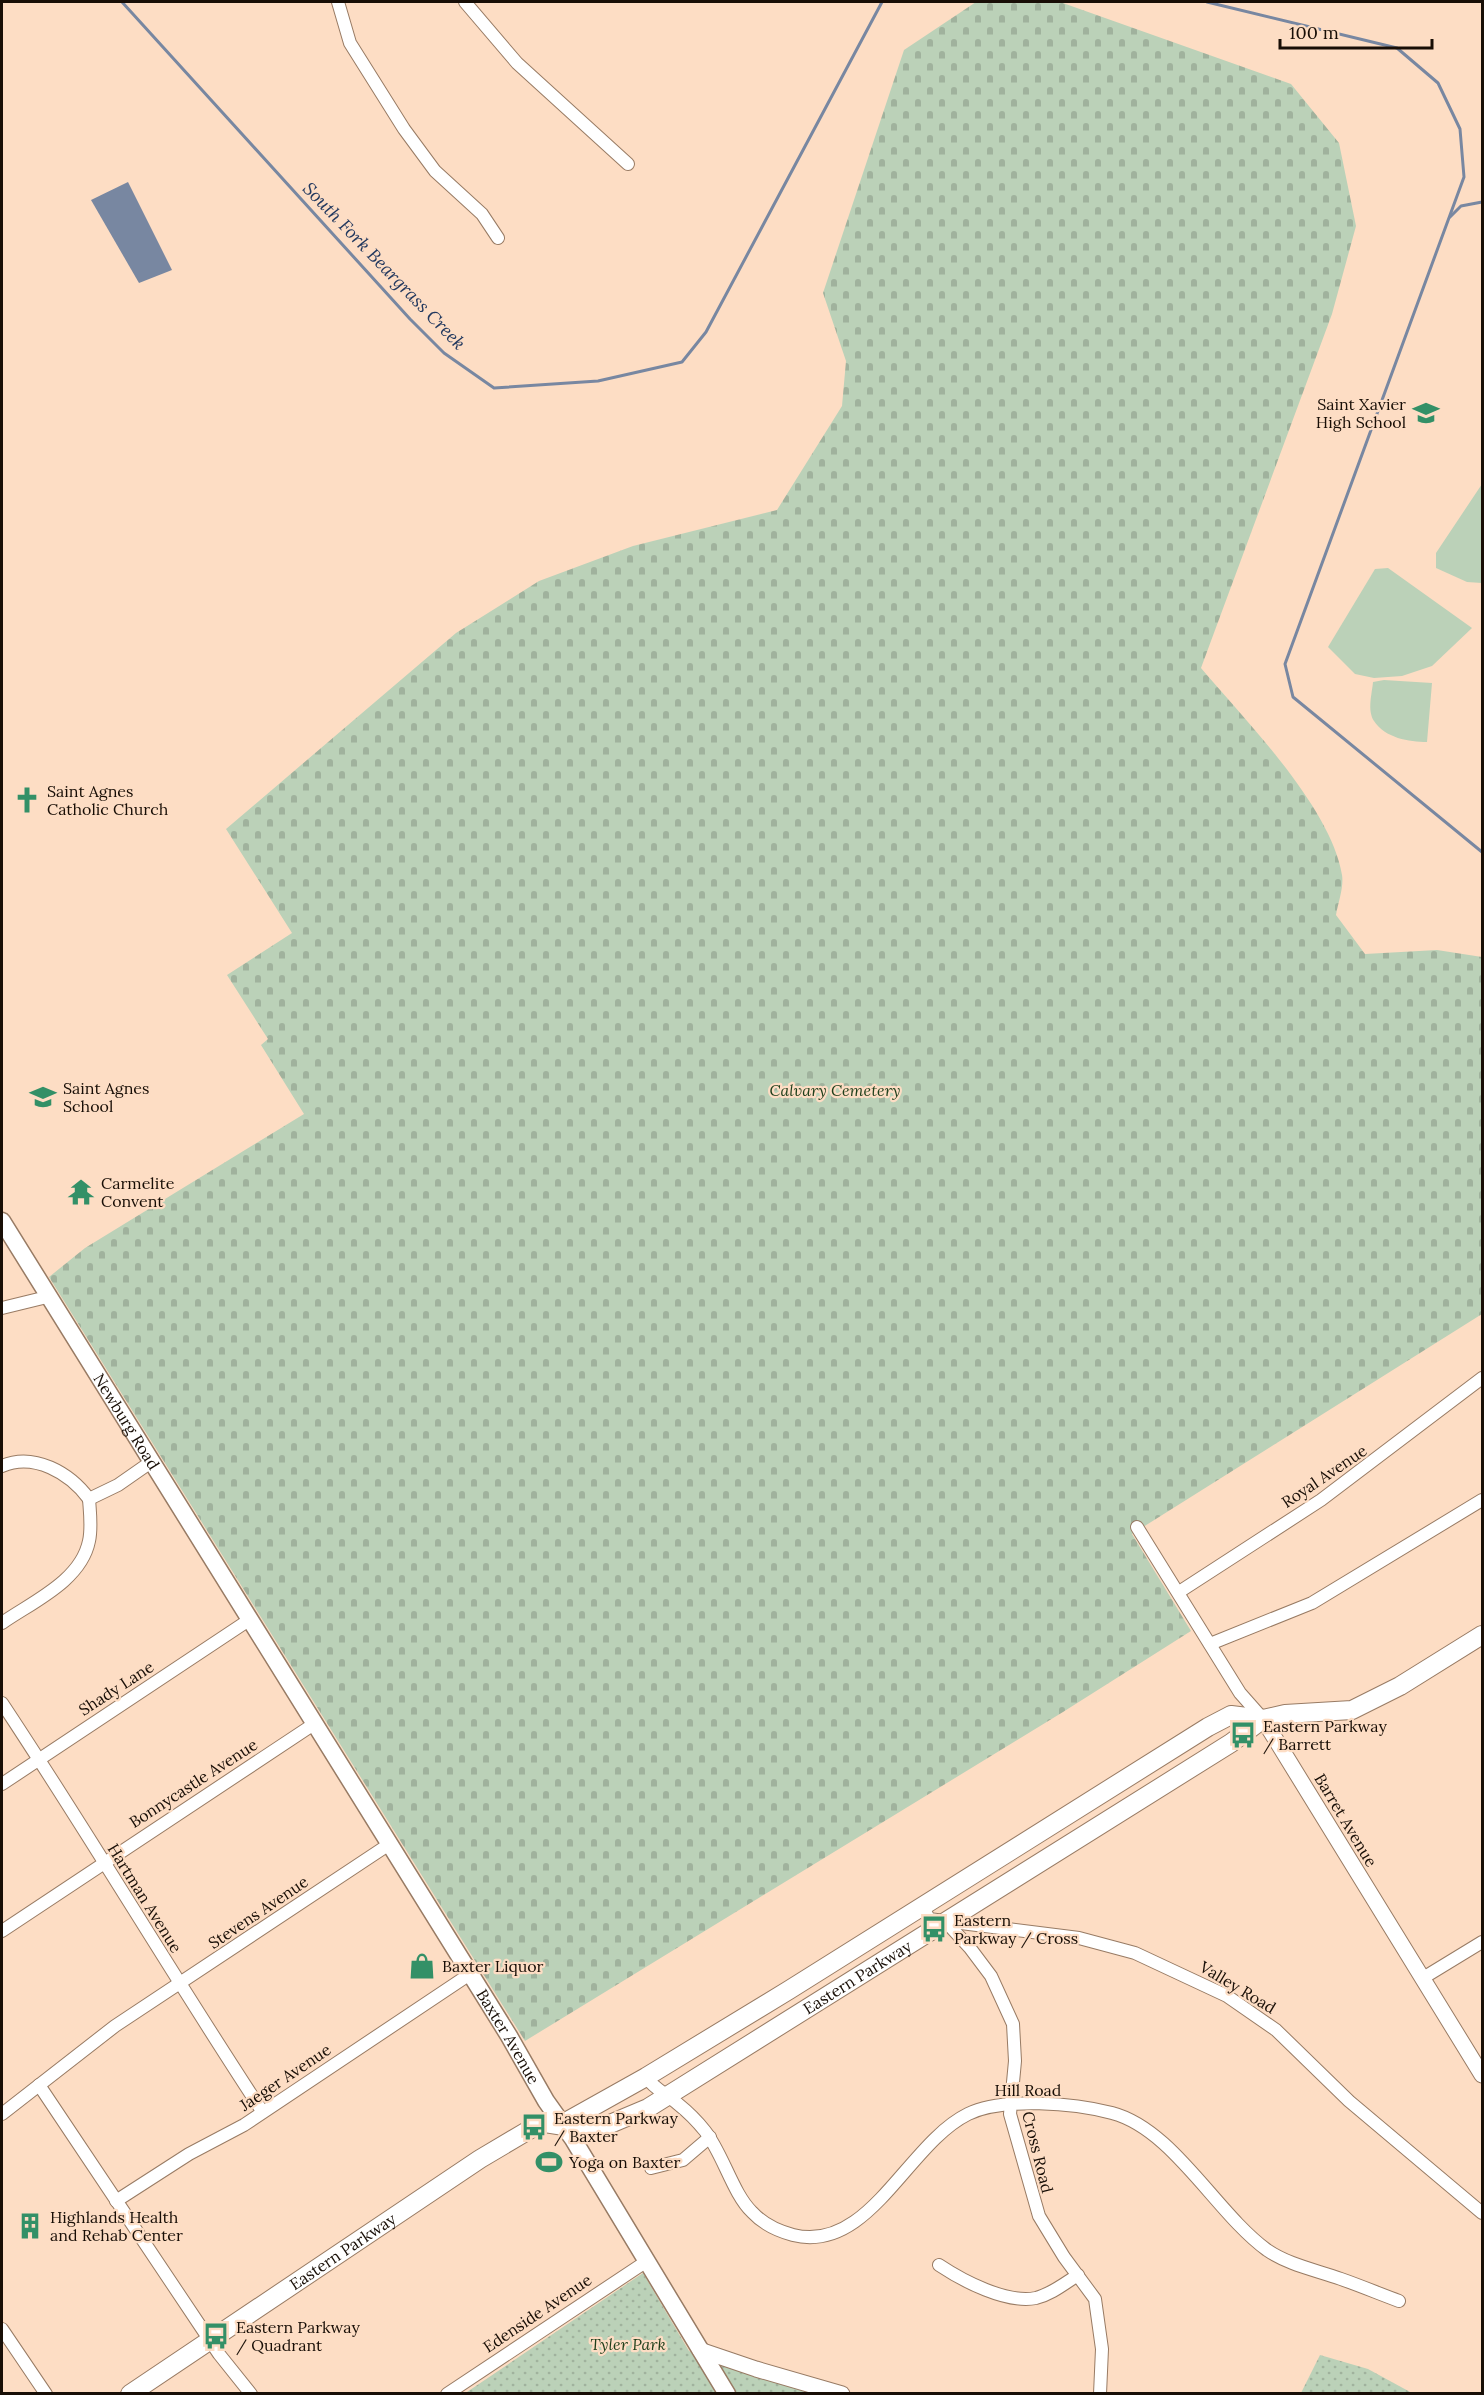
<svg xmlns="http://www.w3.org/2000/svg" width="1484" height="2395" font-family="Lora,serif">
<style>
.cemetery{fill:url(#cemetery-stones)}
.park{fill:url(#park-dots)}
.garden{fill:#bbd1b8}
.water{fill:#7887a1}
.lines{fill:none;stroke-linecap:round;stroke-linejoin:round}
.stream{stroke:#7887a1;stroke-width:3}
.minor-casing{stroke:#987b64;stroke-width:14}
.tertiary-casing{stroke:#987b64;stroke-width:17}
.secondary-casing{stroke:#987b64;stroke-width:19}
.primary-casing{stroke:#987b64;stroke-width:20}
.minor{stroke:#fff;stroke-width:12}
.tertiary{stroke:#fff;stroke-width:15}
.secondary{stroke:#fff;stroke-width:16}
.primary{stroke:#fff;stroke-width:18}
.labels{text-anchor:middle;stroke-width:4.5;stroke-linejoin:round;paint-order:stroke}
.poi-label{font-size:16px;fill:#180e06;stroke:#fdddc4;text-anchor:start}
.park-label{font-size:16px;font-style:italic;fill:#1d3e1a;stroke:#fdddc4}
.street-label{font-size:16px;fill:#180e06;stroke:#fdddc4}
.water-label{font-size:18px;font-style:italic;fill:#23395f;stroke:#fdddc4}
</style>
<defs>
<pattern id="cemetery-stones" width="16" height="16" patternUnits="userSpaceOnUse" patternTransform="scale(1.5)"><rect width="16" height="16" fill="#bbd1b8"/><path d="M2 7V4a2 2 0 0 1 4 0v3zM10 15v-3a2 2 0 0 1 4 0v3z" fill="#a0b29d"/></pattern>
<pattern id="park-dots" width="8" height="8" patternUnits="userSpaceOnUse" patternTransform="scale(1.5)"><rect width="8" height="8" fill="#bbd1b8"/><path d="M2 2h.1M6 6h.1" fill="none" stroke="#a0b29d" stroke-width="1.8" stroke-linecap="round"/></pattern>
</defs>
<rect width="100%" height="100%" fill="#fdddc4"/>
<path class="cemetery" d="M976 2H1060L1291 84 1339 143 1356 226 1332 314 1201 668C1245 720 1331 807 1342 875 1344 887 1338 903 1336 915L1365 954 1437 950 1482 957V1314L1132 1534 1191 1631 1063 1712 525 2041 49 1277 85 1248 304 1114 261 1045 268 1039 227 975 292 933 226 829 456 633 539 581 633 546 777 510 842 406 846 361 823 293 904 50Z"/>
<g class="park">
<polygon points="643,2273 689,2351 729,2368 809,2393 464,2394"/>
<polygon points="1320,2355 1368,2369 1412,2393 1301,2393"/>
</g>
<g class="garden">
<polygon points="1482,484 1482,583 1467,582 1436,568 1436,553"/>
<polygon points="1388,568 1472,628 1432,666 1402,676 1374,678 1355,674 1328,647 1375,569"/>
<path d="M1384 680 1432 683 1427 742C1409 742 1385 738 1374 721 1367 710 1372 694 1373 682Z"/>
</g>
<polygon class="water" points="128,182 172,270 139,283 91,200"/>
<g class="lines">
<g class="stream">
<polyline points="122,2 410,319 444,353 494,388 598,381 682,362 706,332 882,2"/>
<polyline points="1207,2 1397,48 1438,83 1460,129 1464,177 1285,664 1293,697 1482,852"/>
<polyline points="1450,217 1461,206 1482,202"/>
</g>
<g class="minor-casing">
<g id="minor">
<polyline points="338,2 350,43 404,129 435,171 482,214 498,238"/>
<polyline points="465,2 517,63 628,164"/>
<polyline points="2,1308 47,1297"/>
<path d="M2 1466C34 1452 70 1473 89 1499"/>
<polyline points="89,1499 118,1485 151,1462"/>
<polyline points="1137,1527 1240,1693 1263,1719"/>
<polyline points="1179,1592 1321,1500 1482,1378"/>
<path d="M2 1623C32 1602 81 1581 89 1541 92 1528 90 1513 89 1499"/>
<polyline points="1210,1644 1312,1603 1482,1500"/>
<path d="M2 1703C91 1837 173 1976 262 2111"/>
<polyline points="2,1784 249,1620"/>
<polyline points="922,1905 929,1919 1079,1938 1135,1953 1227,1996 1276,2030 1349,2101 1482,2213"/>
<polyline points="946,1922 970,1948 991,1976 1013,2024 1015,2061 1010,2114 1039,2216 1064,2257 1095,2299 1102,2349 1100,2394"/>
<polyline points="2,1931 314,1724"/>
<polyline points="1423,1978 1482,1942"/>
<path d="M646 2077C655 2090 667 2094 678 2104 688 2112 697 2121 705 2131 723 2154 733 2194 752 2212 763 2224 778 2231 793 2235 869 2254 907 2144 968 2114 1004 2097 1074 2103 1112 2113 1173 2129 1216 2213 1267 2250 1289 2265 1316 2270 1341 2279 1361 2286 1380 2294 1399 2301"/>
<polyline points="39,2085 219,2354 251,2394"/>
<polyline points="2,2114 115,2026 388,1845"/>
<polyline points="651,2168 683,2160 710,2137"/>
<polyline points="116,2201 189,2154 244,2125 470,1974"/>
<path d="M939 2265C963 2281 1007 2304 1036 2298 1052 2294 1065 2283 1078 2275"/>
<polyline points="2,2329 46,2394"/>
<polyline points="447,2394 647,2261"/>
</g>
</g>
<g class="tertiary-casing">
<g id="tertiary">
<polyline points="1263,1719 1482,2075"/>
<polyline points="700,2350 756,2369 842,2394"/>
</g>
</g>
<g class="secondary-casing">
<g id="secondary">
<path id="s1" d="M2 1221 509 2036 546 2101 573 2139 727 2394"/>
</g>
</g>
<g class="primary-casing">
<g id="primary">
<polyline points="562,2124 646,2077 789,1990 1208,1727 1231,1715 1263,1719 1285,1714 1352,1710 1400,1686 1482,1635"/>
<path id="s2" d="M130 2394 480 2159 534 2127 545 2123 583 2129 610 2124 648 2108 1231 1743 1263 1719"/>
</g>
</g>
<use href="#minor" class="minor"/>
<use href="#tertiary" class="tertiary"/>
<use href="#secondary" class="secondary"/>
<use href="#primary" class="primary"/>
</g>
<defs>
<g id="school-bare" transform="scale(2.07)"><path d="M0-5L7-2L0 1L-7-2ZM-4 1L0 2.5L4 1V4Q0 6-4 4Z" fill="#339067" stroke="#fdddc4" stroke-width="2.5" paint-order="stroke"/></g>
<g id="church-bare" transform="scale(2.07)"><path d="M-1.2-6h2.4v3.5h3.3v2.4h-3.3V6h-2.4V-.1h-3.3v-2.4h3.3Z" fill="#339067" stroke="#fdddc4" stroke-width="2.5" paint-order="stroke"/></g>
<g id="temple-bare" transform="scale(2.07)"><path d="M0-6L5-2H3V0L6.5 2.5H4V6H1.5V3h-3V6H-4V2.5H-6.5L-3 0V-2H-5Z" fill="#339067" stroke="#fdddc4" stroke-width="2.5" paint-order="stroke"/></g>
<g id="bus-bare" transform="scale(2.07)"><path d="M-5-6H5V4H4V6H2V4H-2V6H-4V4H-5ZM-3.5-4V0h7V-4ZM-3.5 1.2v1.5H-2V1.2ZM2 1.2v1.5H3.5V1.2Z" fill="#339067" stroke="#fdddc4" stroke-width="2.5" paint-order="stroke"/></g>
<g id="shop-bare" transform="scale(2.07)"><path d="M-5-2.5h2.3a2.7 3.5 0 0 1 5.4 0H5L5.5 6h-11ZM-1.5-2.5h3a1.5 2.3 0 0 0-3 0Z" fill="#339067" stroke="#fdddc4" stroke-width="2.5" paint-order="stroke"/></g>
<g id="stadium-bare" transform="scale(2.07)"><path d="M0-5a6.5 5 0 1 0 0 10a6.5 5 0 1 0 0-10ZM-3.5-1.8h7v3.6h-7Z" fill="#339067" stroke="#fdddc4" stroke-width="2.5" paint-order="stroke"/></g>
<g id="building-bare" transform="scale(2.07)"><path d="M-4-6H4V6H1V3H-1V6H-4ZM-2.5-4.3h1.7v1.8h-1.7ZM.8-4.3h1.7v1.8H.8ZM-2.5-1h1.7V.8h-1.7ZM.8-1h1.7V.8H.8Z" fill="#339067" stroke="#fdddc4" stroke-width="2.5" paint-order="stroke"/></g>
</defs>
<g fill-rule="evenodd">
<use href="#school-bare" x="1426" y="413"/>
<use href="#church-bare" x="27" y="800"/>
<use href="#school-bare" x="43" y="1097"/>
<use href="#temple-bare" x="81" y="1192"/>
<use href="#bus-bare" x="1243" y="1735"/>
<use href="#bus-bare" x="934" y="1929"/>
<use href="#shop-bare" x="422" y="1966"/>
<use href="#bus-bare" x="534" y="2127"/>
<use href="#stadium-bare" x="549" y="2162"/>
<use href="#building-bare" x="30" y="2226"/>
<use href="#bus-bare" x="216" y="2336"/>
</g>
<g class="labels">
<g class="poi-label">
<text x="1406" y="410" text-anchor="end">Saint Xavier<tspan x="1406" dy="18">High School</tspan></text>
<text x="47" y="797">Saint Agnes<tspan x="47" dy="18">Catholic Church</tspan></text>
<text x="63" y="1094">Saint Agnes<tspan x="63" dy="18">School</tspan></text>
<text x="101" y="1189">Carmelite<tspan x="101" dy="18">Convent</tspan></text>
<text x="1263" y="1732">Eastern Parkway<tspan x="1263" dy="18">/ Barrett</tspan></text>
<text x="954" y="1926">Eastern<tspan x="954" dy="18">Parkway / Cross</tspan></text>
<text x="442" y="1972">Baxter Liquor</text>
<text x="554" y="2124">Eastern Parkway<tspan x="554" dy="18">/ Baxter</tspan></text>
<text x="569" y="2168">Yoga on Baxter</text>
<text x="50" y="2223">Highlands Health<tspan x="50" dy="18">and Rehab Center</tspan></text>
<text x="236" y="2333">Eastern Parkway<tspan x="236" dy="18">/ Quadrant</tspan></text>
</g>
<g class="park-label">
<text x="835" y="1096">Calvary Cemetery</text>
<text x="628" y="2350">Tyler Park</text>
</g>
<g class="street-label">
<text dy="6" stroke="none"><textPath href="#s1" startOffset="236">Newburg Road</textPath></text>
<text transform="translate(1324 1476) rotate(-34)" y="6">Royal Avenue</text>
<text transform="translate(116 1688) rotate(-33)" y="6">Shady Lane</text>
<text transform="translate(193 1783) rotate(-33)" y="6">Bonnycastle Avenue</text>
<text transform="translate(1346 1820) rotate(59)" y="6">Barret Avenue</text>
<text transform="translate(145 1898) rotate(58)" y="6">Hartman Avenue</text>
<text transform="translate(258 1912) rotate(-34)" y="6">Stevens Avenue</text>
<text dy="6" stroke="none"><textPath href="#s2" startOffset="850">Eastern Parkway</textPath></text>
<text transform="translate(1238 1987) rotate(31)" y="6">Valley Road</text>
<text dy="6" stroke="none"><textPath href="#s1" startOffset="960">Baxter Avenue</textPath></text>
<text transform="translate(285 2077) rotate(-34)" y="6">Jaeger Avenue</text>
<text x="1028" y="2096">Hill Road</text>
<text transform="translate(1038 2152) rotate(76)" y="6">Cross Road</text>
<text dy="6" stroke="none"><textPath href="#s2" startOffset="256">Eastern Parkway</textPath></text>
<text transform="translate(537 2313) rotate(-34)" y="6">Edenside Avenue</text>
</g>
<g class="water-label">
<text transform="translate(384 266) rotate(46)" y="6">South Fork Beargrass Creek</text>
</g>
</g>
<rect width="1484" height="2395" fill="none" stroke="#180e06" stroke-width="6"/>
<path d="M1280 39v9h152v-9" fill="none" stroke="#180e06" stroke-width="3"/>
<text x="1289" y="39" font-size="18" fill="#180e06" stroke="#fdddc4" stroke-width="4.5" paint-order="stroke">100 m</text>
</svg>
